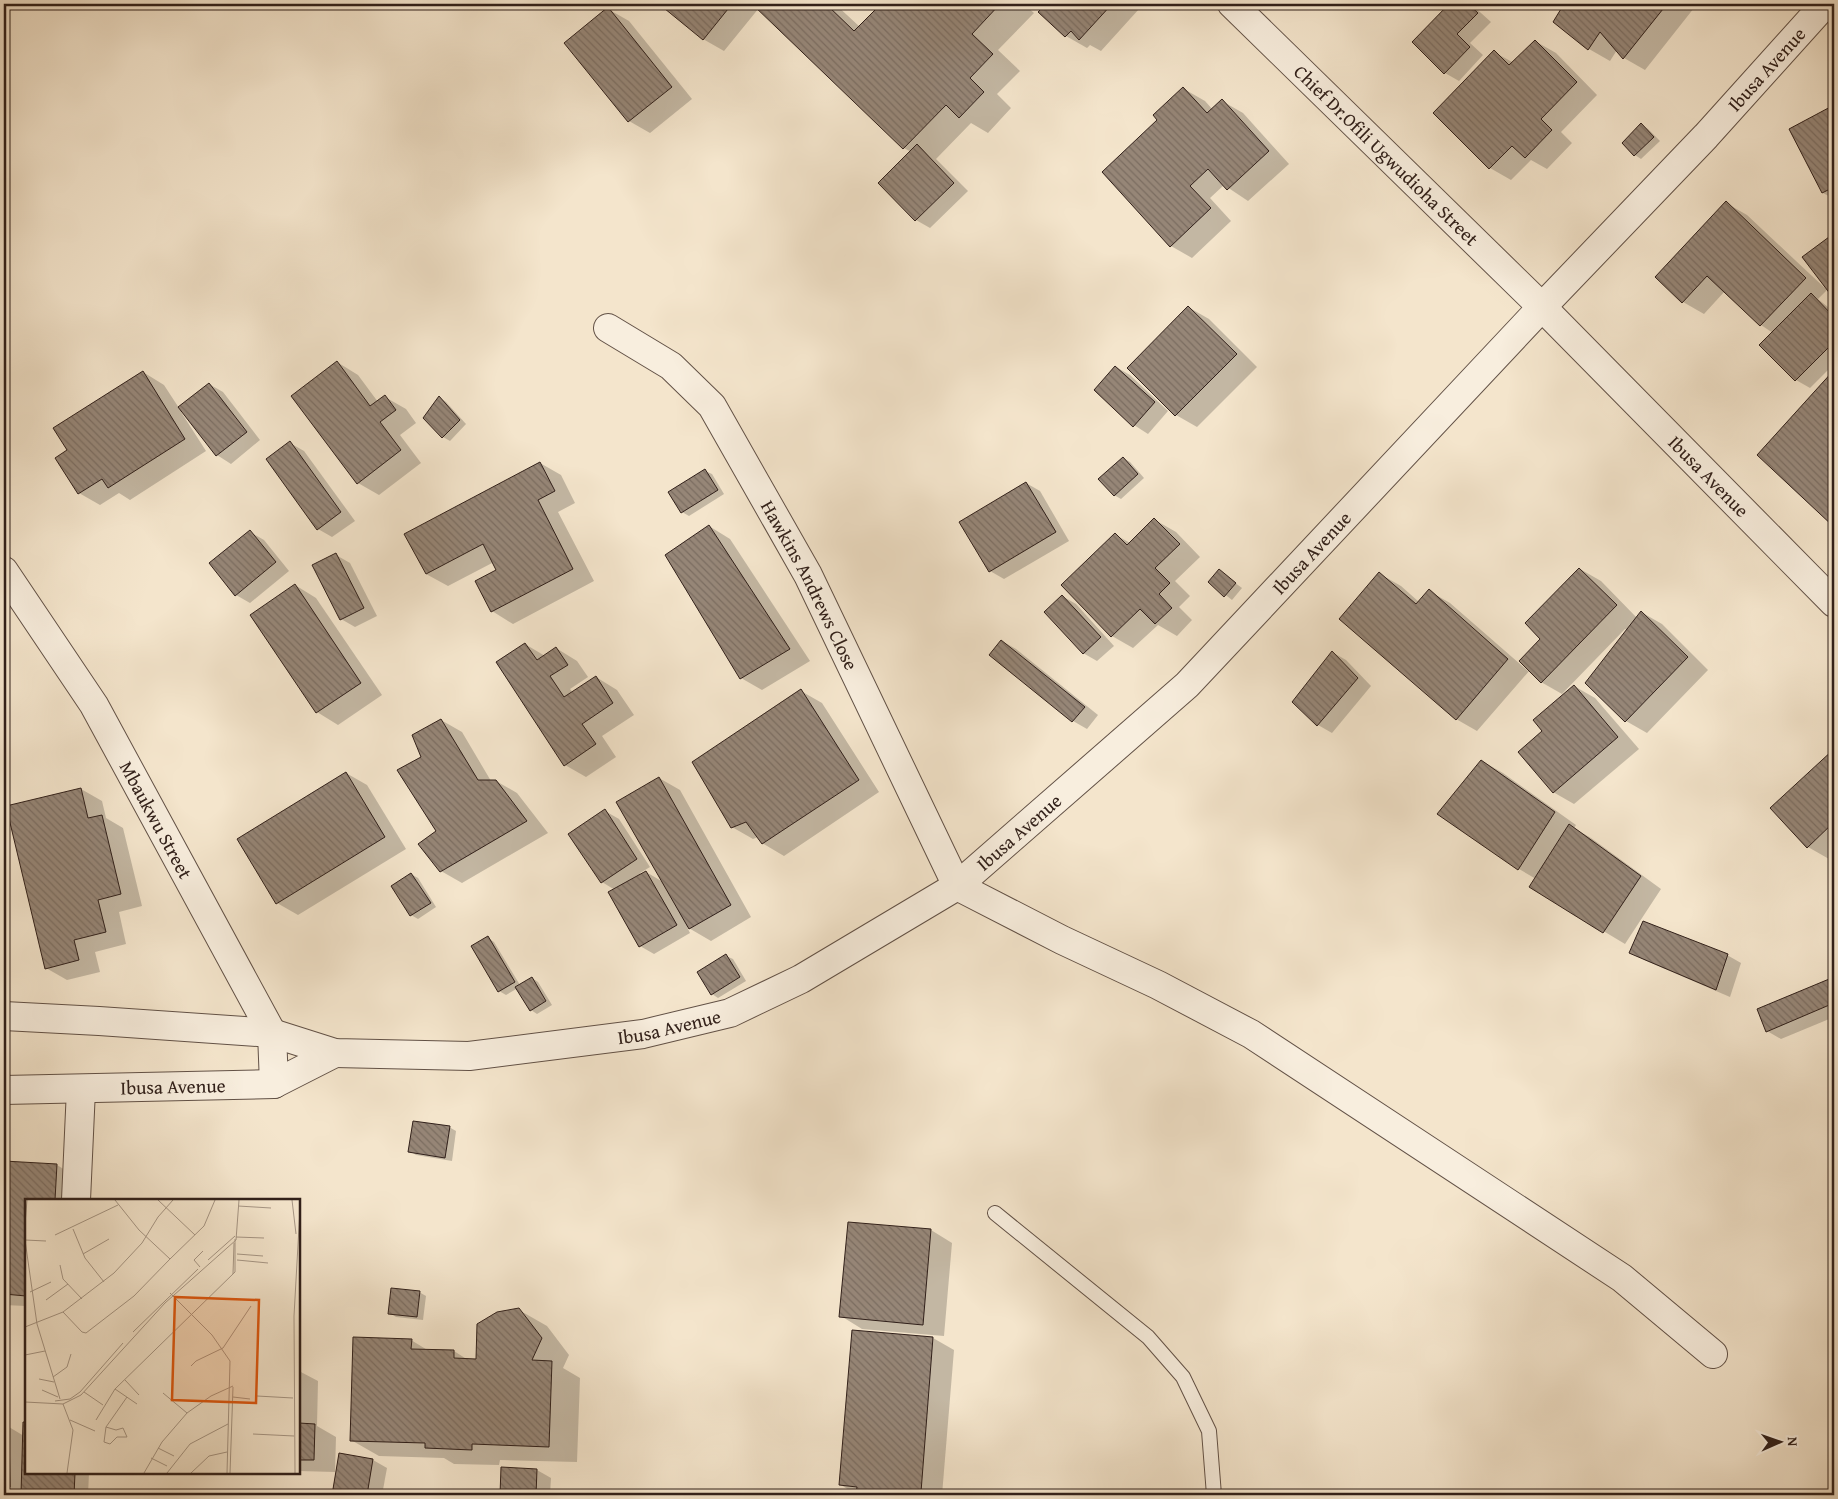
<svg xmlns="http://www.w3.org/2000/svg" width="1838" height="1499" font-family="'Gentium Book Plus',serif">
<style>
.shadow{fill:#0003}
.building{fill:url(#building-back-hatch);stroke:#31201a}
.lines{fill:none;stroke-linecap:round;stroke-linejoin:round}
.service-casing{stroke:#625146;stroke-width:16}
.minor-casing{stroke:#625146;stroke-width:30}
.service{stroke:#f8eede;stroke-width:14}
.minor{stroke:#f8eede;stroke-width:28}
.labels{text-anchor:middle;stroke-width:4;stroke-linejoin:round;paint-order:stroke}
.street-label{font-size:19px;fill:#31201a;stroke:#f8eede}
.inset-road{fill:none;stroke:#a69685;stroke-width:1}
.view{fill:#df560d;fill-opacity:0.15;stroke:#df560d;stroke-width:2.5}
.inset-edge{fill:none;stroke:#31201a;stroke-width:2.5}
</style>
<defs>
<pattern id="building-back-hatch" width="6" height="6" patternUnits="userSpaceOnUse" patternTransform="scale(1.25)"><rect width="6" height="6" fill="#968677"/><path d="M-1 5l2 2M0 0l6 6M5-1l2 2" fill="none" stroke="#7b6d61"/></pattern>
</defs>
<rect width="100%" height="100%" fill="#f4e5cc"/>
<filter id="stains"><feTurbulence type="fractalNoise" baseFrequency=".004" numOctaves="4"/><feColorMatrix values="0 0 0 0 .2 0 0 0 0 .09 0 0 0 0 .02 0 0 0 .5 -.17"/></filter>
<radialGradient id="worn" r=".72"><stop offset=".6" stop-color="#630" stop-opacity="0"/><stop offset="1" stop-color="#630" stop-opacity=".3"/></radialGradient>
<g class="shadow">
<polygon points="661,4 835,4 860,27 882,4 1024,4 1034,13 998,50 1020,71 997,94 1011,108 988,133 971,123 936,159 968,191 930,228 916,220 880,183 911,152 904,148 759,8 724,51 703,39"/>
<polygon points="1047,4 1133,4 1139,9 1101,51 1090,45 1087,48 1066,36 1040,12"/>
<polygon points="1451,4 1471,4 1491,22 1470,43 1483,55 1459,81 1445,73 1414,42"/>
<polygon points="1566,4 1690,4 1694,8 1645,70 1624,58 1617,50 1610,61 1589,49 1555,21"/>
<polygon points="608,9 629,21 692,99 650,133 629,121"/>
<polygon points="1535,41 1556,53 1597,95 1561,132 1572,143 1547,169 1531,160 1511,180 1490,168 1494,52 1514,63"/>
<polygon points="1184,89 1205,101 1213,110 1222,101 1243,113 1289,164 1248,201 1224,185 1210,198 1231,221 1192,258 1171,246"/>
<polygon points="1834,106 1834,199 1823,193 1790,130"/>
<polygon points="1642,125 1648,129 1660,141 1641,159 1635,155"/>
<polygon points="1726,203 1747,215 1827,290 1818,299 1834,312 1834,364 1810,388 1796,380 1773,333 1761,325 1725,291 1704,314 1683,302"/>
<polygon points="1829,238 1834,241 1834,297 1804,257"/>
<polygon points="1188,307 1209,319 1257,367 1197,427 1176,415"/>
<polygon points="337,362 358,375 378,402 385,397 406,409 416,423 400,435 421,463 379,495 358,483"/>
<polygon points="1116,367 1130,375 1168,411 1148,434 1134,425"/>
<polygon points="143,372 164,385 179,408 209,384 223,392 260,440 231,464 217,455 182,411 181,412 206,451 130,500 119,493 100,505 79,493 69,450"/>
<polygon points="1834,372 1834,525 1758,455"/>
<polygon points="440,398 446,402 466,424 450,441 443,437 424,418"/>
<polygon points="290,443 304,451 355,521 332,537 318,529"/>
<polygon points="1123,458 1130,462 1144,478 1121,499 1114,495"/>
<polygon points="540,463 561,475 575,503 558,512 594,581 513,624 492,611 477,581 498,570 494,562 448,586 426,574"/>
<polygon points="705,471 712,474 724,494 689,516 682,512"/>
<polygon points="1026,483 1040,491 1069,541 1004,579 990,571"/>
<polygon points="1155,520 1176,532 1200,557 1175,581 1190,596 1179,607 1192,620 1177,636 1158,625 1133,648 1112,636 1063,585 1116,535 1130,543"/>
<polygon points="709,526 730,539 810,661 762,690 741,678"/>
<polygon points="250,532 264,540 289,571 250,603 236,595"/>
<polygon points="336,555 350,563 377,616 355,627 341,619 314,566"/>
<polygon points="1580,569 1601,581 1637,618 1641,612 1662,624 1708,670 1647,733 1626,721 1627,630 1625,629 1562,694 1541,682 1530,670 1477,731 1456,719 1380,574 1401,586 1419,602 1429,591 1450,603 1528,671 1542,639"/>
<polygon points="1219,571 1242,588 1232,600 1209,582"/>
<polygon points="295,585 316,598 382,695 338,725 317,712"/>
<polygon points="1062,596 1076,604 1114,646 1097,661 1083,653"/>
<polygon points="1002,641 1016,649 1098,715 1087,729 1073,721 991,655"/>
<polygon points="525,644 545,656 556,648 577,661 588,677 570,689 573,693 596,677 617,690 634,715 602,736 616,757 586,777 565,765"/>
<polygon points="1332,652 1346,660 1371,686 1332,733 1318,725"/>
<polygon points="1574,686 1595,698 1639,749 1574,804 1553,792 1544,732"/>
<polygon points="801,691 822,703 879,792 784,856 762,843 758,837 753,839 732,827"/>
<polygon points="441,720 462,732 491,781 496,781 517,793 548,833 462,883 441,871 438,832 423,757"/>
<polygon points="1834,750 1834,853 1829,859 1808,847 1772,808"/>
<polygon points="1482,761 1503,773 1576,825 1574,828 1591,838 1661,889 1625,944 1530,887 1536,879 1519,869 1439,813"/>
<polygon points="346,773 367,785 406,849 298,915 277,903 238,839"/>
<polygon points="659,778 680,790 751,917 711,941 687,927 690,933 654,954 640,946 615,890 602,882 605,811 619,819 650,867 640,873 641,875 646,872 663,882"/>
<polygon points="81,789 102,801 106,818 123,828 142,906 119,912 126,944 95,952 100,972 67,980 46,968"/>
<polygon points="411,874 418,878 436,907 418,919 411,915 393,886"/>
<polygon points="488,938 494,942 520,985 532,978 538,982 552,1005 537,1014 531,1010 518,988 506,995 499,991"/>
<polygon points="1630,952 1727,955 1741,963 1730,997 1644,960"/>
<polygon points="726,956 733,959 746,981 718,998 712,994"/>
<polygon points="1834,978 1834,1017 1781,1039 1767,1031 1759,1010"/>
<polygon points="449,1127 456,1131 452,1161 416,1155 410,1151"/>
<polygon points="4,1163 57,1165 78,1178 77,1200 26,1200 26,1306 4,1305"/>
<polygon points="849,1223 931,1230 952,1243 944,1336 862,1329 841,1316"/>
<polygon points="419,1292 426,1296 423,1320 396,1317 390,1313"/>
<polygon points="519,1310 547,1326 569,1355 563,1368 580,1378 577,1462 500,1460 499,1465 454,1464 444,1458 379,1456 351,1440 411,1340 429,1351 454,1351 468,1360 477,1360"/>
<polygon points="853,1331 933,1338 954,1350 942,1495 857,1495 841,1485"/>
<polygon points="299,1371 318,1381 317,1426 336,1437 335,1472 299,1471"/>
<polygon points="24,1423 26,1423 26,1473 89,1473 88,1495 4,1494 4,1427 9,1427 24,1436"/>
<polygon points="340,1455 373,1460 387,1468 382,1495 334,1495"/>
<polygon points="502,1468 537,1470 551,1478 550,1495 501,1495"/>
<polygon points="209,1491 291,1494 292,1495 209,1495"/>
</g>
<g class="building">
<polygon points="659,4 732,4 703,40"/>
<polygon points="752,4 826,4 854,31 881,4 1000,4 972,34 993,54 970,78 984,92 959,118 946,105 903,149"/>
<polygon points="1046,4 1112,4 1079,40 1071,31 1065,37 1038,12"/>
<polygon points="1449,4 1468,4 1478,13 1457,34 1470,47 1444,74 1412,42"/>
<polygon points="1564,4 1667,4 1623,59 1600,32 1588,50 1553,22"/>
<polygon points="608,7 672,87 628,122 564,43"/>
<polygon points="1535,40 1577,82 1541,119 1552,130 1525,158 1512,146 1489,169 1433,113 1494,50 1509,65"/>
<polygon points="1183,87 1207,113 1222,99 1269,151 1227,190 1208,169 1190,186 1211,208 1170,247 1102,172 1157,120 1153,115"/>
<polygon points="1834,105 1834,187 1822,193 1789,129"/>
<polygon points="1641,123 1654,137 1634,156 1622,143"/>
<polygon points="917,144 954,183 915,221 878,183"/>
<polygon points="1726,201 1806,278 1760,326 1707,276 1682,303 1655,277"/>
<polygon points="1829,237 1834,244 1834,299 1802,257"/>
<polygon points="1811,293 1834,317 1834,342 1795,381 1759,345"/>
<polygon points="1188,306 1237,354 1175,416 1127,368"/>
<polygon points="337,361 370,406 385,395 396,410 380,422 401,450 357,484 291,396"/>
<polygon points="1115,366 1155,402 1133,427 1094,390"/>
<polygon points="1834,370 1834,527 1757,455"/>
<polygon points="143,371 185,439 108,488 102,479 78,494 55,458 67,450 53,428"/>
<polygon points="209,383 247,432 216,456 178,407"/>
<polygon points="439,396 460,420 442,438 423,418"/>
<polygon points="290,441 341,512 317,530 266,459"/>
<polygon points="1123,457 1138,474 1114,496 1098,479"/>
<polygon points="540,462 555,491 538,500 573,569 491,612 475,581 496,570 483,544 426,574 404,534"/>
<polygon points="705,469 718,490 681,513 668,492"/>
<polygon points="1026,482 1056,532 989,572 959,522"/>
<polygon points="1154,518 1180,544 1155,568 1170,583 1159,594 1172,608 1155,624 1140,609 1111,637 1061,585 1115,533 1127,545"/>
<polygon points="709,525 790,649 740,679 665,555"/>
<polygon points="250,530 276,562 235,596 209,563"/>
<polygon points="336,553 364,608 340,620 312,565"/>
<polygon points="1579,568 1617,605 1541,683 1519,661 1540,639 1525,623"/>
<polygon points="1219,569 1236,583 1224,597 1208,582"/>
<polygon points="1379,572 1416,604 1429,589 1508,659 1456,720 1339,619"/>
<polygon points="295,584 361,683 316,713 250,615"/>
<polygon points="1062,595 1101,637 1083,654 1044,612"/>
<polygon points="1641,611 1688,657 1625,722 1585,683"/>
<polygon points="1001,640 1085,707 1072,722 989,655"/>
<polygon points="525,643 537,660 556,647 568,665 550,676 564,697 596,676 613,703 582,724 596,744 564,766 496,662"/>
<polygon points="1332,651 1358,678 1317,726 1292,702"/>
<polygon points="1574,685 1618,737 1553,793 1518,752 1542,731 1533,720"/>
<polygon points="801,689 859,780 762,844 746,822 731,828 692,762"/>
<polygon points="441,719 478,780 496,780 527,821 440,872 418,844 436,831 397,770 421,757 412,735"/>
<polygon points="1834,749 1834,822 1807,848 1770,808"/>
<polygon points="1481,760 1555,812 1518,870 1437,814"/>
<polygon points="346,772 385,837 276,904 237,839"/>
<polygon points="659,777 731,905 689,929 616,802"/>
<polygon points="81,788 88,818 102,815 121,894 98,900 106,932 74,940 79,960 45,969 6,806"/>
<polygon points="605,809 637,859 601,883 568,834"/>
<polygon points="1569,824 1641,876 1603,933 1529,887"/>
<polygon points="646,871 677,925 639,947 608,892"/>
<polygon points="411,873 431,903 410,916 391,886"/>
<polygon points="1643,921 1728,954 1716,990 1629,953"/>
<polygon points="488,936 515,982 498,992 471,946"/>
<polygon points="726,954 740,977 711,995 697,972"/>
<polygon points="532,977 546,1001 530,1011 515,987"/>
<polygon points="1834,977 1834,1003 1766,1032 1757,1009"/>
<polygon points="413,1121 450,1126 445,1158 408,1152"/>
<polygon points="4,1161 57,1164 55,1200 26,1200 26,1296 4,1294"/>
<polygon points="848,1222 931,1229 923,1325 839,1317"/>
<polygon points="391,1288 420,1291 417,1317 388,1314"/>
<polygon points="519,1308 542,1338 532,1360 552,1361 549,1447 472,1444 472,1450 425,1448 425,1443 350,1441 353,1337 412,1339 411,1349 454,1350 454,1358 476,1359 477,1324 497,1312"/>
<polygon points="852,1330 933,1337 921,1492 902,1490 901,1495 856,1495 857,1487 839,1485"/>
<polygon points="23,1422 26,1422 26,1473 75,1473 74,1495 21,1495"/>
<polygon points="299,1423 315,1424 314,1460 299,1460"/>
<polygon points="4,1426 9,1426 10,1487 4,1487"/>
<polygon points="339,1453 373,1459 367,1495 332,1495"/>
<polygon points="501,1467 537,1469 536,1495 500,1495"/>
<polygon points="208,1490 291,1493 291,1495 208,1495"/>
</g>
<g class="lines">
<g class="service-casing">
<polyline id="service" points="995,1213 1148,1337 1183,1377 1209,1431 1214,1495"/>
</g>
<g class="minor-casing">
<g id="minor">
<path id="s1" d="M1232 4 1542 307 1834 603"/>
<path id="s2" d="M608 328 671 366 712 406 808 575 957 886 1062 940 1158 985 1251 1034 1622 1278 1713 1354"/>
<path id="s3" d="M4 571 94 705 272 1033 274 1084"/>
<path id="s4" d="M4 1016 99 1021 272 1033 335 1053 469 1056 643 1034 730 1013 801 979 957 886 1187 685 1542 307 1706 136 1825 4"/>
<path id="s5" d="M4 1090 274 1084 335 1053"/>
<polyline points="76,1200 81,1089"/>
</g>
</g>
<use href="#service" class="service"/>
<use href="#minor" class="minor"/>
</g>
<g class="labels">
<g class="street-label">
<text dy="7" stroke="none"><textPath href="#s4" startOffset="2145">Ibusa Avenue</textPath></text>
<text dy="7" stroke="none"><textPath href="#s1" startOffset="216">Chief Dr.Ofili Ugwudioha Street</textPath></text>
<text dy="7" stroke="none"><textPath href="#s1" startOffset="671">Ibusa Avenue</textPath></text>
<text dy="7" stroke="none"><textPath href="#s4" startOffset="1481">Ibusa Avenue</textPath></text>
<text dy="7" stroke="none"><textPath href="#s2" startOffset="335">Hawkins Andrews Close</textPath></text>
<text dy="7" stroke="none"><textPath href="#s3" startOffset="292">Mbaukwu Street</textPath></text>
<text dy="7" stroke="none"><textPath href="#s4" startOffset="1076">Ibusa Avenue</textPath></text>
<text dy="7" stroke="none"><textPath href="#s4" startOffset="671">Ibusa Avenue</textPath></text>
<text dy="7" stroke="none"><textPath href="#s5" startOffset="169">Ibusa Avenue</textPath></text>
</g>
</g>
<g transform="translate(25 1199)">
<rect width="275" height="275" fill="#f4e5cc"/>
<path class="inset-road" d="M133 1 170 36M267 1 271 35M213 7 246 9M0 25 2 1M48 30 60 59 79 83M30 36 93 6M211 38 239 39M0 41 12 125 35 200M0 41 21 42M58 55 84 40M212 55 238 57M145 60 179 27 190 1M183 61 210 37M212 61 243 64M35 66 38 80 57 100M175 68 169 61 178 52M208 75 209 44M5 93 26 83M145 94 187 136 205 162 202 274M275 95V233M21 101 43 85M38 113 57 133 61 134 109 97 145 60 114 31 90 1M0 128 38 113 89 74 117 44 133 18 148 1M108 133 173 70M0 156 20 152M166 167 171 162 198 149 226 107M28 178 42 168 46 155M14 180 29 183M100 181 114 196M90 190 112 205M17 191 33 198M59 193 78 206M138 194 162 214M232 197 268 199M208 198 225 200M30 202 45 200 55 193 98 144M0 203 38 205 56 196 140 104 211 41 214 1M38 205 48 231 42 274M45 221 70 232M71 221 90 190 210 73V40M81 228 91 231 98 229 102 238H92L85 245 79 243 81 228 102 198M228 235 269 237M133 249 149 257M126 259 142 267M119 274 137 243 162 214 186 197 208 187M142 274 165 245 203 225M166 274 184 257 202 253M205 274 208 188M270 274 269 117 275 10"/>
<path class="view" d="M150 98 234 101 231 204 147 201Z"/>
<rect width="275" height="275" class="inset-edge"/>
</g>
<rect width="1838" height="1499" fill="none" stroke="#f4e5cc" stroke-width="20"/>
<rect x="5" y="5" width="1828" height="1489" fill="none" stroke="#31201a" stroke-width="2.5"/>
<rect x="10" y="10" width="1818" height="1479" fill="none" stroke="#31201a"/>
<g transform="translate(1780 1442) rotate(88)" stroke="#f8eede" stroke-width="4" paint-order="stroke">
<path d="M0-4L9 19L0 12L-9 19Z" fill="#31201a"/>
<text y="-8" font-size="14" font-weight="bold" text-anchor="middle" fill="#31201a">N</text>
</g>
<rect width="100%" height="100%" filter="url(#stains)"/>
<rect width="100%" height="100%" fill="url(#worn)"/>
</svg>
